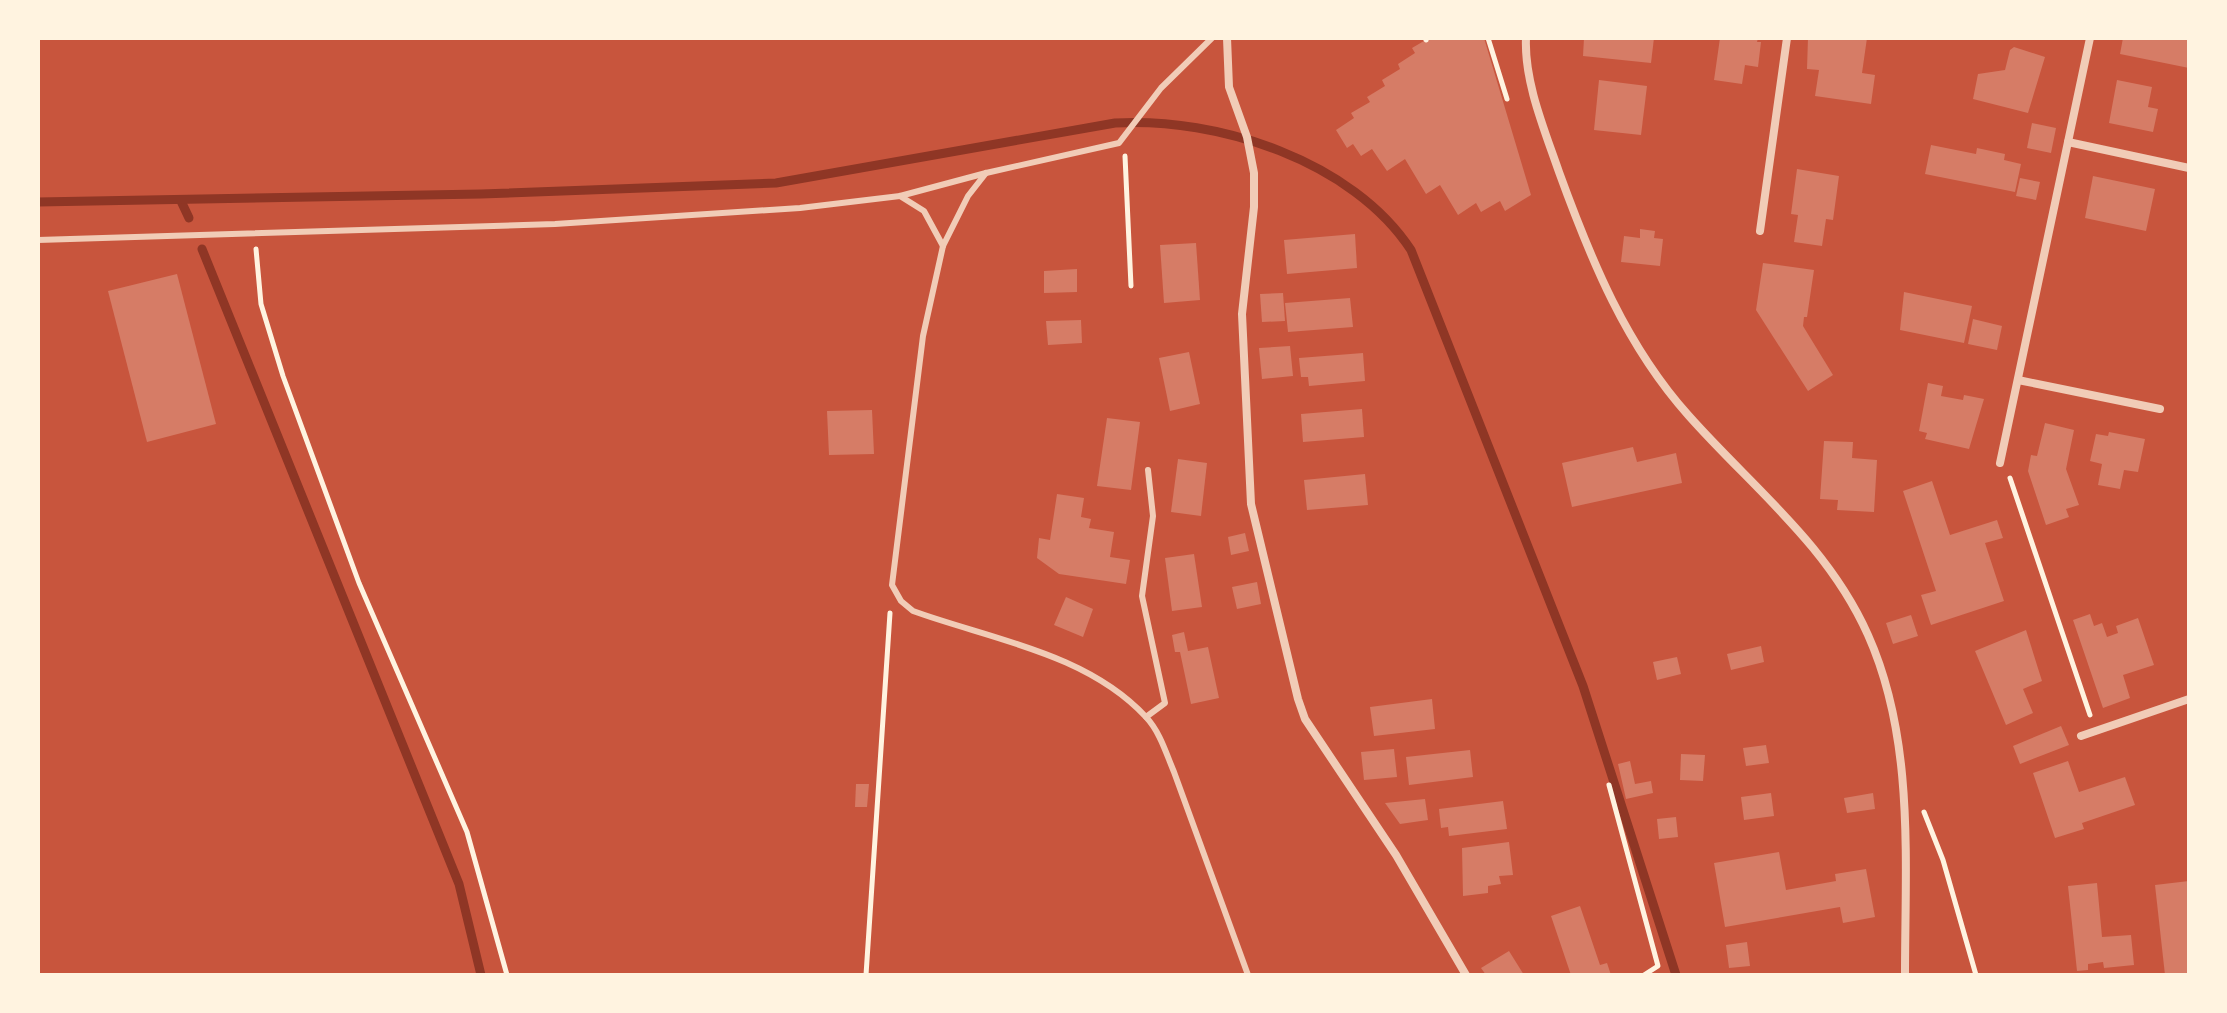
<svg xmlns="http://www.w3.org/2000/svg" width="2227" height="1013" font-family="'DM Sans',sans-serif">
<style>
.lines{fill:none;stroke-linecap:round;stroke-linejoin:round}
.stream{stroke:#8f3625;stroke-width:9}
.building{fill:#d67c66}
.path{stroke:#fff3e0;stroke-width:5}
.service{stroke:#f1ccb7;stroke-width:6}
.minor{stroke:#f1ccb7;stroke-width:8}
</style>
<rect width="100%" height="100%" fill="#c8553d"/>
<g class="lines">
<g class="stream">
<polyline points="181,201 189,218"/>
<path d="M38 202 481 194 776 183 1115 123C1218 117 1353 161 1411 250L1583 686 1676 975"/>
<polyline points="202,249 459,884 481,975"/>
</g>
</g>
<g class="building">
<polygon points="1429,38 1484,38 1531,195 1505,211 1500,201 1481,212 1476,203 1458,215 1440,185 1426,194 1405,159 1387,171 1372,149 1361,156 1353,144 1347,148 1336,130 1354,118 1351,113 1370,102 1367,97 1385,86 1382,80 1400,69 1398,64 1415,53 1412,48"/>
<polygon points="1584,38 1654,38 1651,63 1583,56"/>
<polygon points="1720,38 1758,38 1757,42 1761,42 1758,67 1745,65 1742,84 1714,80"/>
<polygon points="1808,38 1867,38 1862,73 1875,75 1871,104 1815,96 1819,70 1807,69"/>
<polygon points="2123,38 2189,39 2189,68 2120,54"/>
<polygon points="2014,47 2045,57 2028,113 1973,99 1978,74 2005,70 2010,50"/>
<polygon points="1599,80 1647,86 1641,135 1594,130"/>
<polygon points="2117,80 2152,87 2148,107 2158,109 2153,132 2109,123"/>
<polygon points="2032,123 2056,128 2051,153 2027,148"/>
<polygon points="1931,145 1976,154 1977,148 2005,154 2004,160 2021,164 2015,192 1925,174"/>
<polygon points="1797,169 1839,176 1833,220 1826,219 1822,246 1794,242 1798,215 1791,214"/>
<polygon points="2093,176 2155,189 2146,231 2085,218"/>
<polygon points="2020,178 2040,182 2036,200 2016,196"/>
<polygon points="1640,229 1655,231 1654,238 1663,239 1660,266 1621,262 1624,236 1640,238"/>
<polygon points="1355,234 1357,268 1287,274 1284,240"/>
<polygon points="1196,243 1200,300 1164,303 1160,245"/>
<polygon points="1763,263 1814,270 1807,317 1804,317 1803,326 1833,375 1808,391 1756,310"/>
<polygon points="1077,269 1077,292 1044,293 1044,271"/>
<polygon points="177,274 216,424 147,442 108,291"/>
<polygon points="1904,292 1972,306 1964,343 1900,330"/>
<polygon points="1283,293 1285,321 1262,322 1260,294"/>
<polygon points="1350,298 1353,327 1288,332 1285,303"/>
<polygon points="1973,319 2002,326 1997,350 1968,344"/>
<polygon points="1081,320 1082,343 1048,345 1046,321"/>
<polygon points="1290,346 1293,376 1262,379 1259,348"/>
<polygon points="1189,352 1200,404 1170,411 1159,358"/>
<polygon points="1363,353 1365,381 1309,386 1308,377 1301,377 1299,358"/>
<polygon points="1928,383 1943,386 1941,396 1963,400 1964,395 1984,399 1969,449 1925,439 1927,433 1919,431"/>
<polygon points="1362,409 1364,437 1303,442 1301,414"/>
<polygon points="872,410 874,454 829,455 827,411"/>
<polygon points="1107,418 1140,422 1131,490 1097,486"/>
<polygon points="2045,423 2074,430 2066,469 2079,505 2066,509 2069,517 2046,525 2028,471 2031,455 2037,456"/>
<polygon points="2109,432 2145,439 2138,472 2124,470 2120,489 2098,485 2102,464 2090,461 2096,434 2108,436"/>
<polygon points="1824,441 1853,442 1852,458 1877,460 1874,512 1837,510 1838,500 1820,499"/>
<polygon points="1633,447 1637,462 1676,453 1682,483 1572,507 1562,463"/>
<polygon points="1178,459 1207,463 1201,516 1171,512"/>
<polygon points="1365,474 1368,505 1307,510 1304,480"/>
<polygon points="1932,481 1950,535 1997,520 2003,538 1985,543 2004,601 1931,625 1921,595 1936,591 1903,491"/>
<polygon points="1057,494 1084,498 1081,517 1091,519 1089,528 1114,532 1110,557 1130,560 1126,584 1059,574 1037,558 1039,538 1050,540"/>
<polygon points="1245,533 1249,551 1231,555 1228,537"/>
<polygon points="1194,554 1202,607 1172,611 1165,558"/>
<polygon points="1257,582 1261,604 1237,609 1232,587"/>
<polygon points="1066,597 1093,609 1083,637 1054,625"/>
<polygon points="2090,614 2094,626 2102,623 2107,637 2118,633 2116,626 2138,618 2154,665 2123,675 2130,698 2103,708 2073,620"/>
<polygon points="1911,615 1918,636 1893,644 1886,623"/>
<polygon points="2026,630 2042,681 2023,689 2033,713 2006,725 1975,651"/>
<polygon points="1184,632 1188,651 1208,647 1219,698 1191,704 1180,652 1175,652 1172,635"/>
<polygon points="1761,646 1764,662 1731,670 1727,654"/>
<polygon points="1677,657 1681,674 1657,680 1653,662"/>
<polygon points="1432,699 1435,729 1374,736 1370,707"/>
<polygon points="2061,726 2069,745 2020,764 2013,746"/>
<polygon points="1766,745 1769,763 1746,766 1743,748"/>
<polygon points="1394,749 1397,777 1364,780 1361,752"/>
<polygon points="1470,750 1473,777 1409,785 1406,757"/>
<polygon points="1681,754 1705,755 1703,781 1680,780"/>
<polygon points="1630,761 1635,784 1651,781 1653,793 1626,799 1618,764"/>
<polygon points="2068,761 2079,792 2125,777 2135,805 2082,823 2084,829 2055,838 2033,773"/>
<polygon points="856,784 869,784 867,807 855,807"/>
<polygon points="1771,793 1774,816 1744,820 1741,797"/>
<polygon points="1873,793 1875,809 1847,813 1844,798"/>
<polygon points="1425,799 1428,820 1400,824 1385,803"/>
<polygon points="1503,801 1507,829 1449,836 1448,827 1441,828 1439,809"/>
<polygon points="1676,817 1678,837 1659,839 1657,819"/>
<polygon points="1509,842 1513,875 1499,876 1501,884 1488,886 1488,893 1463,896 1462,848"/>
<polygon points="1779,852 1786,890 1836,881 1835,874 1866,869 1875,917 1843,923 1840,907 1725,927 1714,863"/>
<polygon points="2189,881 2189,975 2165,975 2155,885"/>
<polygon points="2097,883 2102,937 2131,935 2134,965 2104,968 2103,962 2088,964 2088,970 2077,971 2068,886"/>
<polygon points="1580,906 1600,965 1607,963 1611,975 1571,975 1551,916"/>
<polygon points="1747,942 1750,966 1729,968 1726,945"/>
<polygon points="1509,951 1524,975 1486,975 1481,968"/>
</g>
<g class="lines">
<g class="path">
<polyline points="1425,38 1426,40"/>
<polyline points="1488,38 1507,99"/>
<polyline points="1125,156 1131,286"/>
<polyline points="256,249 261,304 283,376 359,583 467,832 507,975"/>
<polyline points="2010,478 2090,715"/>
<polyline points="1609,785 1658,966 1644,975"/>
<polyline points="1924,812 1943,860 1976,975"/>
<polyline points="866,975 890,613"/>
</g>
<g class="service">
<path d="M986 173 968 196 943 246 923 336 892 585 901 601 913 611C990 639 1087 653 1146 717 1160 732 1166 753 1174 772L1248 975"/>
<polyline points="900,196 924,211 943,246"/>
<polyline points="38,240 555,224 800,208 900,196 986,173 1119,143 1161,88 1212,38"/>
<polyline points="1146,717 1165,703 1142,596 1153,516 1148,470"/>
</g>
<g class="minor">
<polyline points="1227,38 1229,87 1247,137 1254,173 1254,207 1242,314 1251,504 1298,699 1305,719 1396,855 1466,975"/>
<path d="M1526 38C1524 82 1545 131 1559 172 1591 260 1626 346 1689 416 1753 488 1828 545 1868 635 1915 740 1905 862 1905 975"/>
<polyline points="2068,142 2189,168"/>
<polyline points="1760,231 1787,38"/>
<polyline points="2018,380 2160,409"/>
<polyline points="2000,463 2090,38"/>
<polyline points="2081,736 2189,699"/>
</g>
</g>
<rect width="2227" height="1013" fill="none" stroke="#fff3e0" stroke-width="80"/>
</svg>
